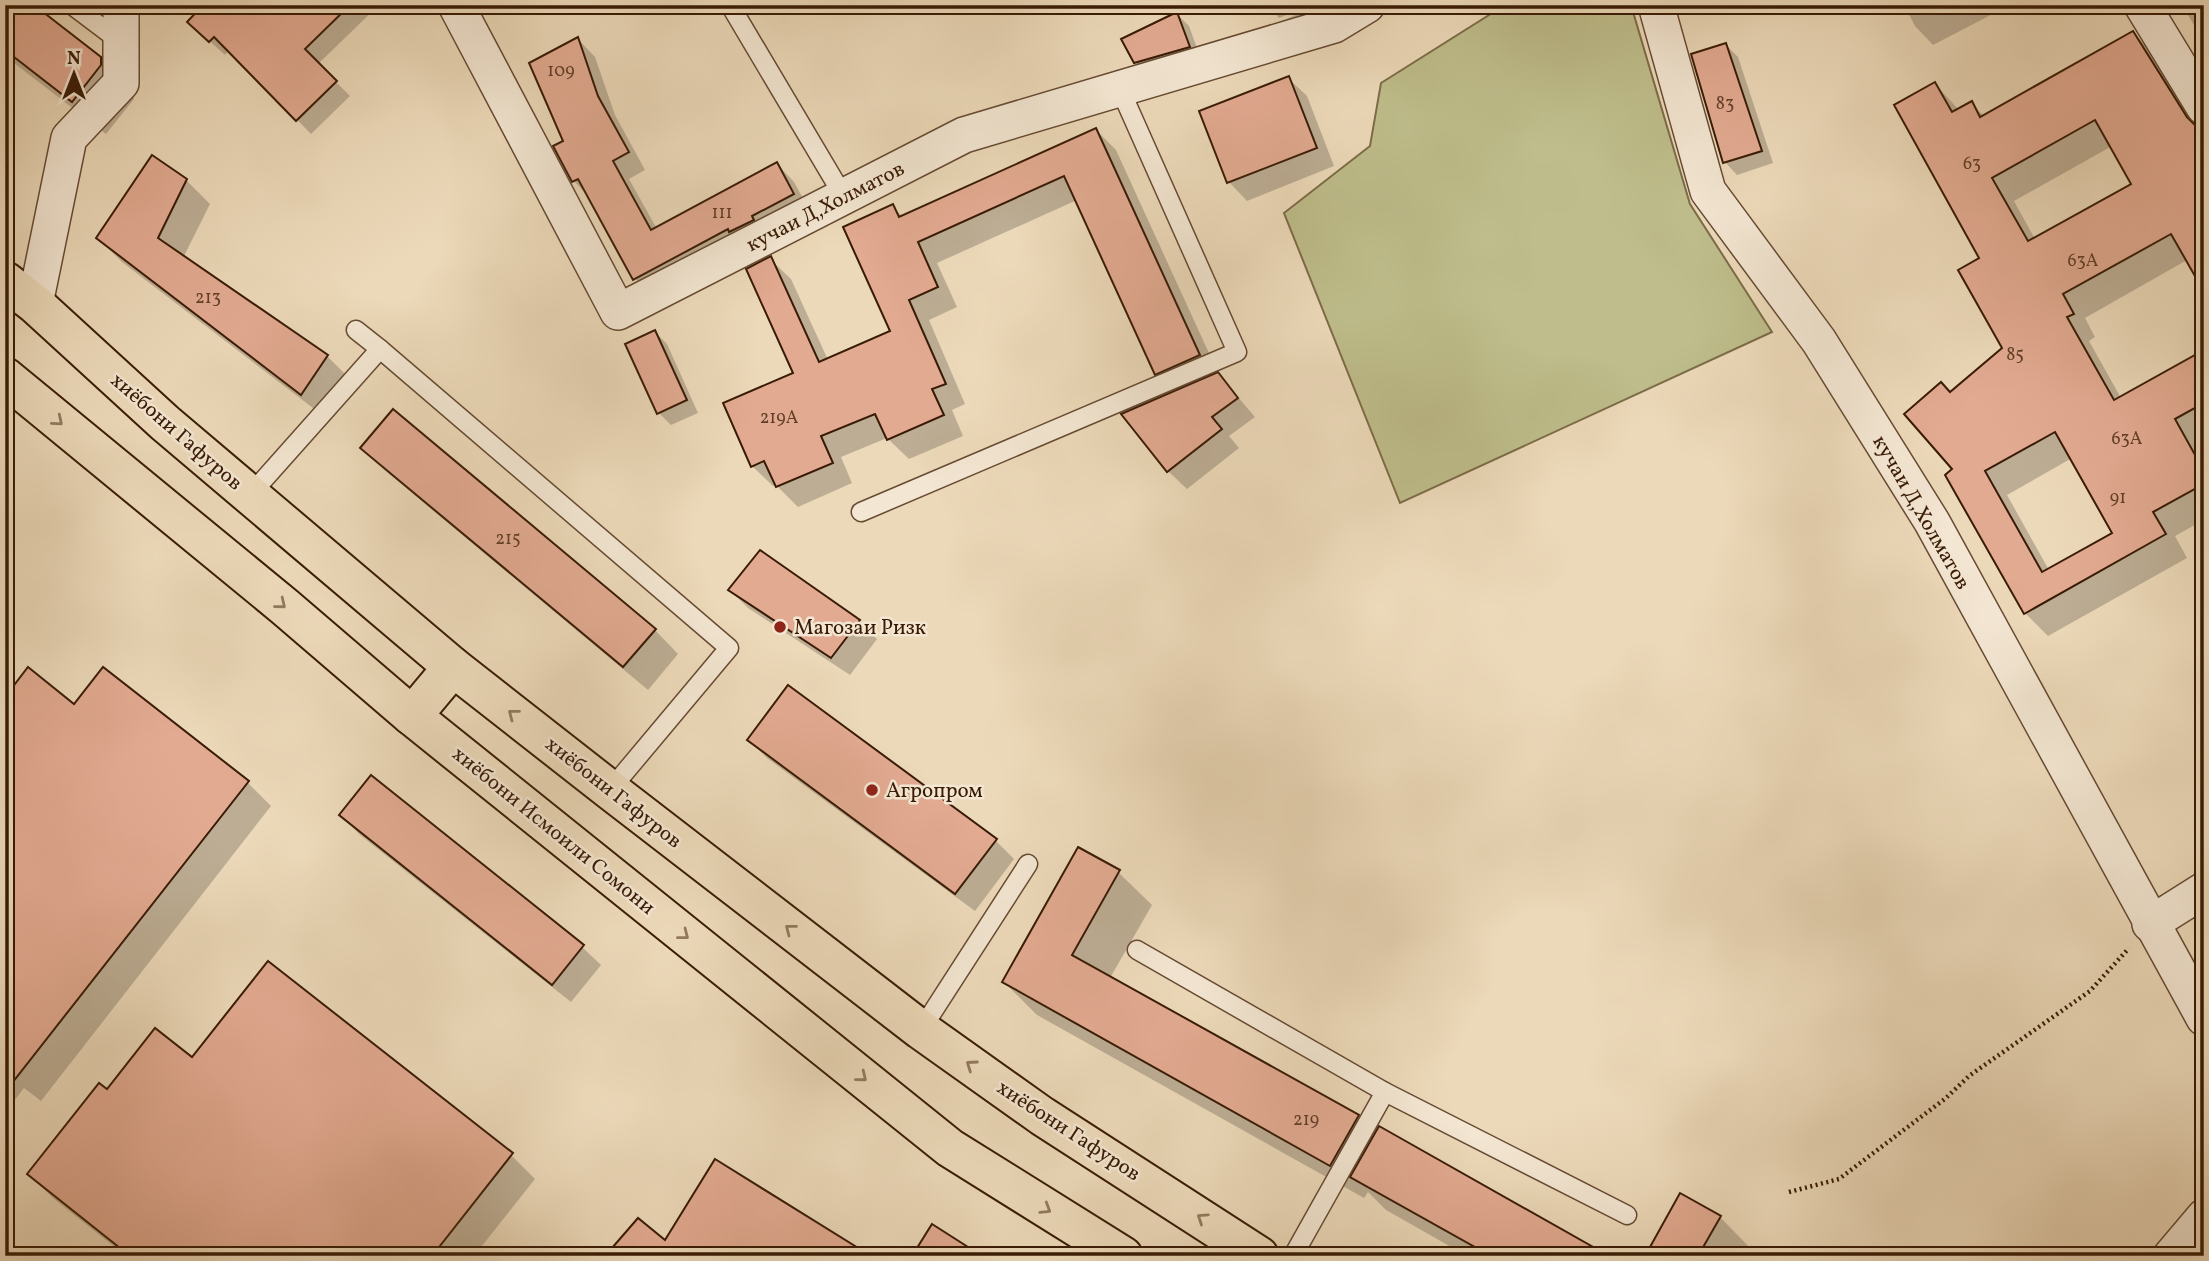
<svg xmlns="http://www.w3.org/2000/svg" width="2209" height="1261" font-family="Vollkorn,serif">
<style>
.green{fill:#bebd8b;stroke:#7c6c48;stroke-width:2}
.shadow{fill:#0003;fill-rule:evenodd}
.building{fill:#e2aa91;stroke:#391b05;stroke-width:2;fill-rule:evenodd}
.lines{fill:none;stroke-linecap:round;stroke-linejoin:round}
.lane-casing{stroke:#664a32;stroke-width:21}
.street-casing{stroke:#664a32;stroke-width:38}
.highway-casing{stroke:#391b05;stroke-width:42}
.path{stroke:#391b05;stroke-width:4.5;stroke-dasharray:2 3.5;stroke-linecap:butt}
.lane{stroke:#f3e6d2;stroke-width:18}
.street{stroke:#f3e6d2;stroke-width:35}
.highway{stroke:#ecd9b9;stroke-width:38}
.oneway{stroke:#927a5f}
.poi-dot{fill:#8f2418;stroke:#f3e6d2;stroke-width:2.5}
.labels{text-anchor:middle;stroke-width:5;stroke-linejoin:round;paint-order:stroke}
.number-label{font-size:18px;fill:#633f28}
.street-label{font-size:21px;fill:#391b05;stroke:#f3e6d2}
.poi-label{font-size:21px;fill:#391b05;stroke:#f3e6d2;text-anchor:start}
</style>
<rect width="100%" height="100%" fill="#ecd9b9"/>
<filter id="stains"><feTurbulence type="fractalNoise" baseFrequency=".00286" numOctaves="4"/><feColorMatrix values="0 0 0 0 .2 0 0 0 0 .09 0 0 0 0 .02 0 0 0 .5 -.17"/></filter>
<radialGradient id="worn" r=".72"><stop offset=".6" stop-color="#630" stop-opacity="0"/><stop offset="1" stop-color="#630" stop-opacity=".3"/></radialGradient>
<polygon class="green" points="1505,5 1631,5 1690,204 1772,332 1400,503 1284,213 1370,146 1381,83"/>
<g class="shadow">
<polygon points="5,5 100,58 134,92 134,99 106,134 5,56"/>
<polygon points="205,5 379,5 318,64 350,96 311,134 229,50 225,55 204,36"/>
<polygon points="504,5 530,5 513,14"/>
<polygon points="538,5 557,5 545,12"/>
<polygon points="1268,5 1311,5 1279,18"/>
<polygon points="1320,5 1357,5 1292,32 1281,21"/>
<polygon points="1904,5 2010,5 1933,45 1915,26"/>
<polygon points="2182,5 2204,5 2204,42"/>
<polygon points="1177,14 1189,26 1201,59 1148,75 1135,62"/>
<path d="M2133 33 2156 56 2204 140 2187 260 2085 318 2095 337 2089 341 2121 398 2204 352V439L2197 443 2204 455V520L2175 536 2187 558 2048 636 2025 613 1954 469 1950 394 2005 348 1935 84 1959 110 1971 104 1984 116ZM2112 146 2133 184 2035 239 2014 201ZM2072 458 2114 533 2049 570 2007 495Z"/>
<polygon points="578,39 595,57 615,115 645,170 629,179 657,229 777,164 794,182 810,211 652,296 635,278 591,199 574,181 565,142"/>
<polygon points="1726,45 1738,57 1773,163 1737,175 1725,162"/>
<polygon points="2204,53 2204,64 2199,56"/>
<polygon points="1288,78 1307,96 1334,166 1247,201 1229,182"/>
<polygon points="1096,130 1116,150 1219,375 1255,417 1229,436 1239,448 1187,489 1168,471 1175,392 1156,374 1077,200 937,263 957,307 929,320 965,404 952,410 963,436 909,459 887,438 841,457 852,483 798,507 776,485 773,486 752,466 796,374 770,259 791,279 828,360 893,332 892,206 903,217"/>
<polygon points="186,180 210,204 183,258 327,356 351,380 326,418 122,262 98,238"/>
<polygon points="655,332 667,344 698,413 671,425 659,413"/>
<polygon points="363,448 655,630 678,654 648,690 387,472"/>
<polygon points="730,590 859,621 877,639 850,675 748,608"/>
<polygon points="5,700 75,706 247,782 271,806 41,1101 24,1088 5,1113"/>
<polygon points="749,740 995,840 1014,859 975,911 767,758"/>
<polygon points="341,815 582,947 601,965 571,1002 359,834"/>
<polygon points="1118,872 1152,905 1110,978 1358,1117 1376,1135 1606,1256 1467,1256 1386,1210 1368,1192 1364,1198 1037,1015 1004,982"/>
<polygon points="193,1059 511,1155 535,1179 474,1256 126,1256 53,1198 29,1174"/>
<polygon points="1720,1217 1753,1251 1750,1256 1647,1256"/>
</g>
<g class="building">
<polygon points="5,5 34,5 101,57 101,65 72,102 5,50"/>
<polygon points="203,5 350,5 305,49 337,81 296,121 214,37 209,42 187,22"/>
<polygon points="1177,12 1190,47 1134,63 1121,39"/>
<path d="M2133 31 2187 117 2194 124 2204 127V292L2171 234 2063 294 2074 314 2067 317 2114 400 2204 350V403L2175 419 2204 471V484L2153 512 2166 534 2024 614 1945 475 1952 469 1904 414 1941 382 1950 392 2002 348 1958 270 1979 258 1894 105 1935 82 1952 112 1972 101 1980 117ZM2095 120 2131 184 2028 241 1992 178ZM2055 432 2112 533 2042 572 1985 471Z"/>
<polygon points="578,37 598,96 629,152 613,161 651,230 777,162 794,194 752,216 754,220 729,232 728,229 633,280 578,179 572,182 553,146 563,141 529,63"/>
<polygon points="1726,43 1762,151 1723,163 1691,54"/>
<polygon points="1289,76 1317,148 1227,183 1199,111"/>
<polygon points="1096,128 1200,355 1155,375 1064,176 918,242 938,287 909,300 946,384 932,389 944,415 887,440 875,414 821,436 833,463 776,487 764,461 751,467 723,403 793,373 746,269 771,256 819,362 890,331 843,227 893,204 899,217"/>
<polygon points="152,155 187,179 158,238 328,355 301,395 96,238"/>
<polygon points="655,330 687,400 657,414 625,344"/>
<polygon points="1218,372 1238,398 1212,417 1222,429 1167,472 1121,414"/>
<polygon points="393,409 656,629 623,667 360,448"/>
<polygon points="760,550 860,620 831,658 728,590"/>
<polygon points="28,667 74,704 103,667 249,781 5,1092 5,697"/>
<polygon points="788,685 997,839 955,894 747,740"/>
<polygon points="371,775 584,945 552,985 339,815"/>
<polygon points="1078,847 1120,870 1072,955 1359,1115 1330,1166 1002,982"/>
<polygon points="268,961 513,1153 432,1256 130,1256 27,1174 99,1083 107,1089 155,1028 192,1057"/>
<polygon points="1379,1126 1609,1256 1491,1256 1350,1177"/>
<polygon points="715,1159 871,1256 605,1256 638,1218 665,1240"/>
<polygon points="1680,1193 1721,1216 1698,1256 1645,1256"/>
<polygon points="932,1224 982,1256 912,1256"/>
</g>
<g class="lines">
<g class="lane-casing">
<g id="lane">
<polyline points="72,5 121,42"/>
<polyline points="730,5 844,197"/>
<polyline points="380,349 729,648 610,790"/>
<polyline points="250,495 380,349 356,330"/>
<polyline points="861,512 1237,352 1120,89"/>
<polyline points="1137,950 1385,1092"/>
<polyline points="921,1030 1028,864"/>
<polyline points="1293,1256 1385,1092 1627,1215"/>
</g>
</g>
<g class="street-casing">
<g id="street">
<polyline points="456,5 618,312 964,135 1334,25 1367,5"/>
<polyline points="1656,5 1708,191 1819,341 1932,522 2204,1018"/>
<polyline points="2142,5 2204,107"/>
<polyline points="35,304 69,138 121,83 121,5"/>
<polyline points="2150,924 2204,890"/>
<polyline points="2171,1256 2204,1217"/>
</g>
</g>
<g class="highway-casing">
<g id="highway">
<polyline points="5,281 35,304 165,423 453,667 610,790 921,1030 1042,1116 1259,1256"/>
<polyline points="5,377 285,607 412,716 950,1148 1123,1256"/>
<polyline points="412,716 453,667"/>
</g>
</g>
<polyline class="path" points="1789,1192 1839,1179 1946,1098 1969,1076 2090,991 2129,948"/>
<use href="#lane" class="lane"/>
<use href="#street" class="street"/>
<use href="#highway" class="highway"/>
</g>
<defs><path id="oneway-chevron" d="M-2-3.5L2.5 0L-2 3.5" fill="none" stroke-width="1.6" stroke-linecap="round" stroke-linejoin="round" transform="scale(1.75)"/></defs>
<g class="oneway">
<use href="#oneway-chevron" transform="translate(58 421) rotate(40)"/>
<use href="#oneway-chevron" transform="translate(281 604) rotate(39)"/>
<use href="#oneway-chevron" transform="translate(513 714) rotate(-142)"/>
<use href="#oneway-chevron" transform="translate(790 929) rotate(-142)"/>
<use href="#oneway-chevron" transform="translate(684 935) rotate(38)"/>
<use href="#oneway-chevron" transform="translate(971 1065) rotate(-145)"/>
<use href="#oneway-chevron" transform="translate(862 1077) rotate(39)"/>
<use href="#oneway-chevron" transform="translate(1046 1209) rotate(32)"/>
<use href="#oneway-chevron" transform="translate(1202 1218) rotate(-146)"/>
</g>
<g class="poi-dot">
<circle cx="780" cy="627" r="7"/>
<circle cx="872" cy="790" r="7"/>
</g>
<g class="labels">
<g class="number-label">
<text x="561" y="76">109</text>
<text x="1725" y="109">83</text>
<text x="1972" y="169">63</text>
<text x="722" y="218">111</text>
<text x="2083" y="266">63А</text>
<text x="208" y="303">213</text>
<text x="2015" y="360">85</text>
<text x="779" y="423">219А</text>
<text x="2127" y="444">63А</text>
<text x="2118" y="503">91</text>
<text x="508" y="544">215</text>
<text x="1306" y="1125">219</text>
</g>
<g class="street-label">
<text transform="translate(825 206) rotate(-27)" y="7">кучаи Д,Холматов</text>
<text transform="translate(177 431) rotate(41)" y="7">хиёбони Гафуров</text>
<text transform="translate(1922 512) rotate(60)" y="7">кучаи Д,Холматов</text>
<text transform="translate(614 792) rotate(38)" y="7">хиёбони Гафуров</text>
<text transform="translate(554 830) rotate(39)" y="7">хиёбони Исмоили Сомони</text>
<text transform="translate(1069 1130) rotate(33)" y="7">хиёбони Гафуров</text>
</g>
<g class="poi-label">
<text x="794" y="634">Магозаи Ризк</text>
<text x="886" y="797">Агропром</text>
</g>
</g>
<rect width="2209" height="1261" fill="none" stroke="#ecd9b9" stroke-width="28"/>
<rect x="7" y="7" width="2195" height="1247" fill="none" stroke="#391b05" stroke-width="3.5"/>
<rect x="14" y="14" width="2181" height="1233" fill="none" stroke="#391b05" stroke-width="2"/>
<g transform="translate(74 74)" stroke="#f3e6d2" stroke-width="5" paint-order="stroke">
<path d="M0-5L12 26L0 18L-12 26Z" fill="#391b05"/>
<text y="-10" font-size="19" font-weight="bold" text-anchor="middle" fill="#391b05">N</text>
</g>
<rect width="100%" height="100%" filter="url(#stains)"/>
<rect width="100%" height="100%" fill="url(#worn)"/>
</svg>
